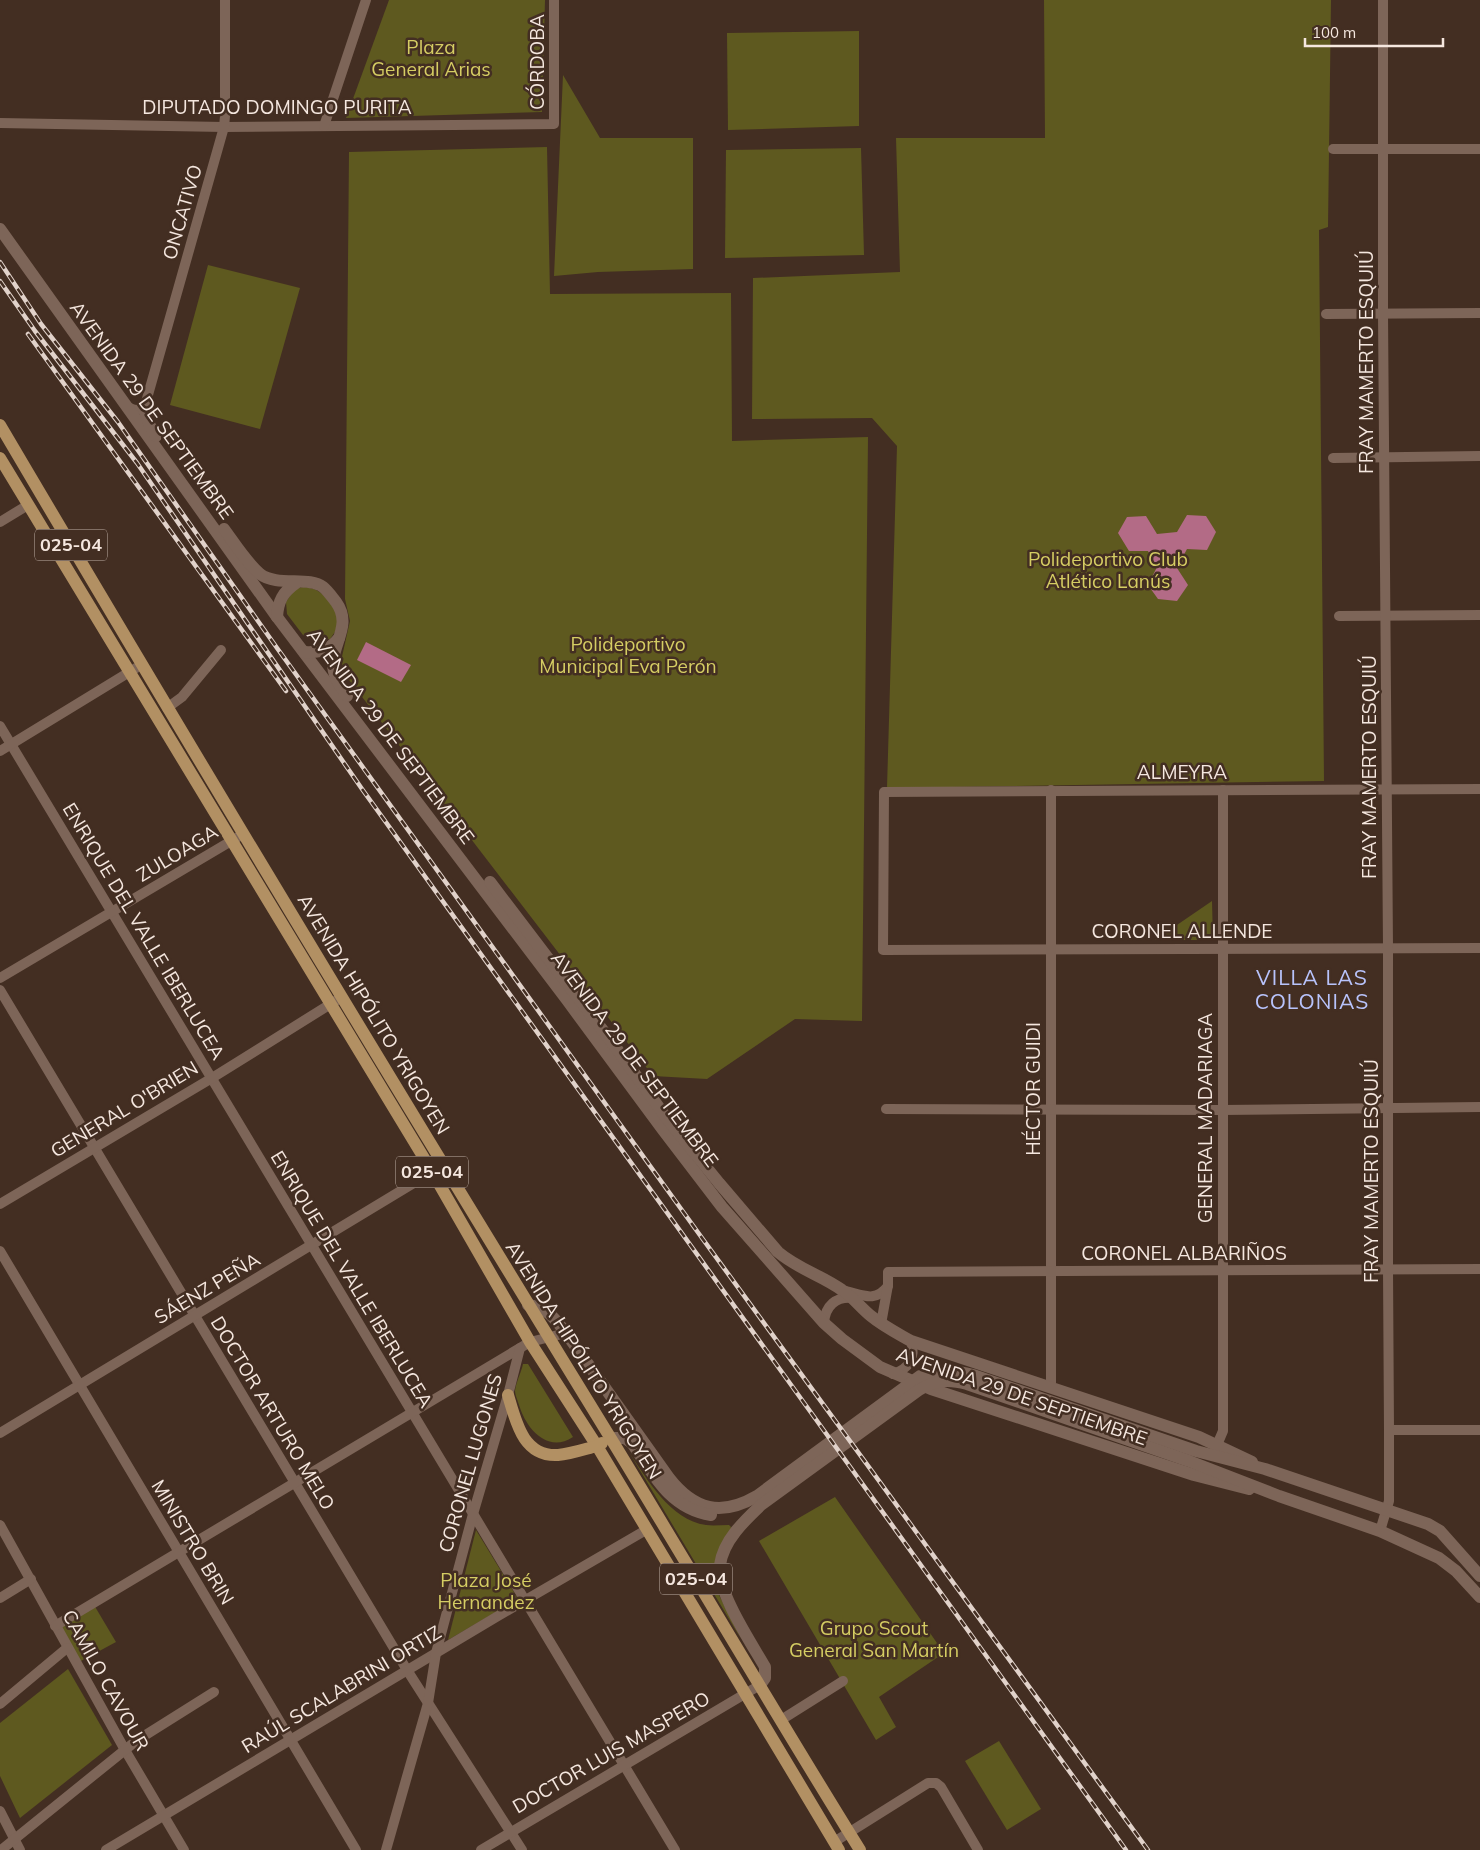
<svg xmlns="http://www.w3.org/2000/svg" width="1480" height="1850" font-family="Mulish,sans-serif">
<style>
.green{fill:#5e591f}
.water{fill:#b36b86}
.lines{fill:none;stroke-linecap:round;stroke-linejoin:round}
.minor{stroke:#7d6558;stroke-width:10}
.tertiary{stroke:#7d6558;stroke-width:12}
.secondary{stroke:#7d6558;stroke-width:12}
.primary{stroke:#b29063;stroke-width:12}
.rail-casing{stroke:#e1d2ca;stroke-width:4.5}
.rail{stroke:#432e22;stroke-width:2.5;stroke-dasharray:8;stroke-linecap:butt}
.labels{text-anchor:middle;stroke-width:5;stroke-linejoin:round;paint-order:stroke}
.shield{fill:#432e22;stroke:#c0b0a6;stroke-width:1}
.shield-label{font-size:18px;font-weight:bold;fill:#f5e7df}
.park-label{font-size:19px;fill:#d5cd63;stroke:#432e22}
.street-label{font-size:19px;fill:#f5e7df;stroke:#432e22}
.quarter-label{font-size:21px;letter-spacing:1px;fill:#b8c3fb;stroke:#432e22}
</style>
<rect width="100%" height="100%" fill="#432e22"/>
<g class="green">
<polygon points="389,0 545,0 542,112 346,118"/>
<polygon points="1044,0 1331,0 1328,227 1319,230 1324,781 887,788 897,446 872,418 752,419 753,278 900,272 896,138 1045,138"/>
<polygon points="859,31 859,126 728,130 727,33"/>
<polygon points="563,75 600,138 693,138 693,269 598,272 554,276"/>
<polygon points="547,147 550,294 731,293 732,441 868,437 862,1021 795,1019 707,1079 653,1076 346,676 341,661 350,621 345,599 349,152"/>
<polygon points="861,148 864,255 725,258 726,150"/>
<polygon points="208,265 300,288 260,429 170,405"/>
<path d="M303 587C323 588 329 601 339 616L337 629 330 639 315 641 303 635 287 614 286 602 295 589Z"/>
<polygon points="1212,901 1213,940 1155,940"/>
<path d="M523 1364H528L573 1437C547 1454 526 1428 519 1405 518 1401 515 1395 515 1391 516 1382 521 1373 523 1364Z"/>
<path d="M629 1452C647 1479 670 1520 706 1525 713 1526 721 1525 729 1525L731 1527 716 1580 717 1591 741 1639Z"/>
<polygon points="835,1497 944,1653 879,1697 896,1727 876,1740 759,1541"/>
<polygon points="476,1530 518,1599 448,1640"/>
<polygon points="94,1605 116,1642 79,1662 60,1627"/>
<polygon points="68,1669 112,1745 20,1818 0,1776 0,1723"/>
<polygon points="999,1741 1041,1809 1007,1830 965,1761"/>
</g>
<g class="water">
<polygon points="1187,515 1206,516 1216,532 1207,550 1187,549 1177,568 1188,585 1177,601 1158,599 1148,585 1157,567 1148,551 1129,551 1118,533 1127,517 1146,516 1157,534 1177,532"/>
<polygon points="366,642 411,665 401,682 357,660"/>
</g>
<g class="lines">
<g class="minor">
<polyline points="0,123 224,127 554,124 554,0"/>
<polyline points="324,126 366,0"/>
<polyline points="1333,149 1480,149"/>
<polyline points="1326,314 1480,313"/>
<polyline points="126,406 134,410 144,409 224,127 225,116 225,0"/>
<polyline points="1333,458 1480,456"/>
<polyline points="0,522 28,505"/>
<polyline points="1339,616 1480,615"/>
<polyline points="167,708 182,697 221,650"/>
<polyline points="0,726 675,1850"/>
<polyline points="0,751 136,668"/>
<polyline points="1480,789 884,792 883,950 1480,948"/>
<polyline points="1051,790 1051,1387"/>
<polyline points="0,978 238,837"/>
<polyline points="0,990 407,1670 522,1850"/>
<polyline points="886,1109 1222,1110 1480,1107"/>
<polyline points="0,1204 212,1078 337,1000"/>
<polyline points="0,1251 356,1850"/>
<path d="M845 1291C863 1295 875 1303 888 1286"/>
<path d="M824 1323C825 1306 836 1296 853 1298"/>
<polyline points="881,1324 888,1285 888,1272 1480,1269"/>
<path d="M893 1374C909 1369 916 1357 911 1341"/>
<polyline points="1389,1430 1480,1430"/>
<polyline points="0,1433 432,1172"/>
<polyline points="1217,1445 1223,1431 1223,790"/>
<polyline points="0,1525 125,1750 184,1850"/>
<polyline points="1380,1531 1389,1501 1389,1430 1388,1270 1388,948 1383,314 1383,0"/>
<polyline points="0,1598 31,1579"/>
<polyline points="55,1626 530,1342 566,1333"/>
<polyline points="0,1704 67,1648"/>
<polyline points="781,1720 843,1681"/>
<polyline points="0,1811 20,1850"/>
<polyline points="834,1842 928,1783 936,1783 941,1787 978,1850"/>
<polyline points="1,1850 136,1741 214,1692"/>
<polyline points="106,1850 498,1616 646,1530"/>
<polyline points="386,1850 428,1703 436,1653 473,1514 508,1395 520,1348"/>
<polyline points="481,1850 760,1685"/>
</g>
<g class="tertiary">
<polyline points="0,229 277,617 567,1000 663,1130 722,1207 824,1323 842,1339 880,1367 931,1389 1194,1475 1249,1489"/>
<polyline points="144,409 150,426 156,436"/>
<path d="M224 529C235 544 246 562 260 574 277 587 309 576 323 587 328 591 332 597 336 602 351 623 336 639 333 660 332 674 339 686 347 696"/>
<path d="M277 617C278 601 283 592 296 583"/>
<path d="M304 652C319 653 329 650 339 638"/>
<path d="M490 882 614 1045 668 1120 719 1183 778 1252C798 1269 821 1275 842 1290 853 1297 861 1308 871 1316 883 1326 897 1333 911 1341L1199 1437 1252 1462"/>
</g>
<g class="secondary">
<path d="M528 1305C547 1307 555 1319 566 1333L669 1478C694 1510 721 1517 757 1496L920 1376C938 1369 955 1370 973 1375L1196 1451 1265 1469 1428 1524 1440 1531 1480 1576"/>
<path d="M610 1438H625L632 1443C653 1474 670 1509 711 1515"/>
<path d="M760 1685 765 1678V1667C752 1644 716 1591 720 1565 723 1541 744 1521 761 1505L919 1390C935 1380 948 1379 967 1384L1189 1461 1279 1496 1380 1531 1439 1558 1456 1571 1480 1597"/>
</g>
<g class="primary">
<path d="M0 425C201 766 406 1105 613 1442 696 1578 776 1715 860 1850"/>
<polyline points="0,458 427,1163 530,1342 597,1446 839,1850"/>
<path d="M508 1395C516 1422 523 1457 558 1455 571 1454 585 1449 597 1446L602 1443"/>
</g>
<g class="rail-casing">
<g id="rail">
<polyline points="0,262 41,324 118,422 277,648 702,1238 1148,1850"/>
<polyline points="0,281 35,331 137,463 362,789 1126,1850"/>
<polyline points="28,334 286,691"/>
</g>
</g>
<use href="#rail" class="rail"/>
</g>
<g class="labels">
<g class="shield">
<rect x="35" y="529.5" width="72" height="31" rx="4"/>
<rect x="396" y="1156.5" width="72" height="31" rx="4"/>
<rect x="660" y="1563.5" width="72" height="31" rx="4"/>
</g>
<g class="shield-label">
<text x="71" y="551">025-04</text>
<text x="432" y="1178">025-04</text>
<text x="696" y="1585">025-04</text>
</g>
<g class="park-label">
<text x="431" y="54">Plaza<tspan x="431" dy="22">General Arias</tspan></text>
<text x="1108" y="566">Polideportivo Club<tspan x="1108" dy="22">Atlético Lanús</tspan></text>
<text x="628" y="651">Polideportivo<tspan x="628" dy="22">Municipal Eva Perón</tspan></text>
<text x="486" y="1587">Plaza José<tspan x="486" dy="22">Hernandez</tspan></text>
<text x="874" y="1635">Grupo Scout<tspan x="874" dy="22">General San Martín</tspan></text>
</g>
<g class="street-label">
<text transform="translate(537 62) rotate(-90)" y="7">CÓRDOBA</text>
<text x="277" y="114">DIPUTADO DOMINGO PURITA</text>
<text transform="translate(182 212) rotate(-74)" y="7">ONCATIVO</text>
<text transform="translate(1366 362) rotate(-90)" y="7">FRAY MAMERTO ESQUIÚ</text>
<text transform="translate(152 410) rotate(54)" y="7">AVENIDA 29 DE SEPTIEMBRE</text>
<text transform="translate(391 736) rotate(53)" y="7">AVENIDA 29 DE SEPTIEMBRE</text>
<text transform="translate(1369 767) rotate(-90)" y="7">FRAY MAMERTO ESQUIÚ</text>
<text x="1182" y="779">ALMEYRA</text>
<text transform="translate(177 853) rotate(-31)" y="7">ZULOAGA</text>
<text transform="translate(144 931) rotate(59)" y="7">ENRIQUE DEL VALLE IBERLUCEA</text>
<text x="1182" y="938">CORONEL ALLENDE</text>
<text transform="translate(374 1014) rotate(59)" y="7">AVENIDA HIPÓLITO YRIGOYEN</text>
<text transform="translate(635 1059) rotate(53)" y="7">AVENIDA 29 DE SEPTIEMBRE</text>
<text transform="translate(1033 1089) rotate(-90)" y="7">HÉCTOR GUIDI</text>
<text transform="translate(124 1109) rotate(-31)" y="7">GENERAL O'BRIEN</text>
<text transform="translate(1205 1118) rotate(-90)" y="7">GENERAL MADARIAGA</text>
<text transform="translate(1371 1171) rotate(-90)" y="7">FRAY MAMERTO ESQUIÚ</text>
<text x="1184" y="1260">CORONEL ALBARIÑOS</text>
<text transform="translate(352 1279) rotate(59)" y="7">ENRIQUE DEL VALLE IBERLUCEA</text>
<text transform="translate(207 1288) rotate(-31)" y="7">SÁENZ PEÑA</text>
<text transform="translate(584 1360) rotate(58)" y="7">AVENIDA HIPÓLITO YRIGOYEN</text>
<text transform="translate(1022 1396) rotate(19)" y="7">AVENIDA 29 DE SEPTIEMBRE</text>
<text transform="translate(273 1413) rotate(59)" y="7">DOCTOR ARTURO MELO</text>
<text transform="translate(470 1463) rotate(-74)" y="7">CORONEL LUGONES</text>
<text transform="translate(193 1542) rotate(59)" y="7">MINISTRO BRIN</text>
<text transform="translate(106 1680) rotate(61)" y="7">CAMILO CAVOUR</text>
<text transform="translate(341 1689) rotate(-31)" y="7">RAÚL SCALABRINI ORTIZ</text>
<text transform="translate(611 1752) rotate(-30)" y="7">DOCTOR LUIS MASPERO</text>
</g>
<g class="quarter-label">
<text x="1312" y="985">VILLA LAS<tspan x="1312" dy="24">COLONIAS</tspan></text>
</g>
</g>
<path d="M1305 38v8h138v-8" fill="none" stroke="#f5e7df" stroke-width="2.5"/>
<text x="1312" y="38" font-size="15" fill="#f5e7df" stroke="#432e22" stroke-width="4" paint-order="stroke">100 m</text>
</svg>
